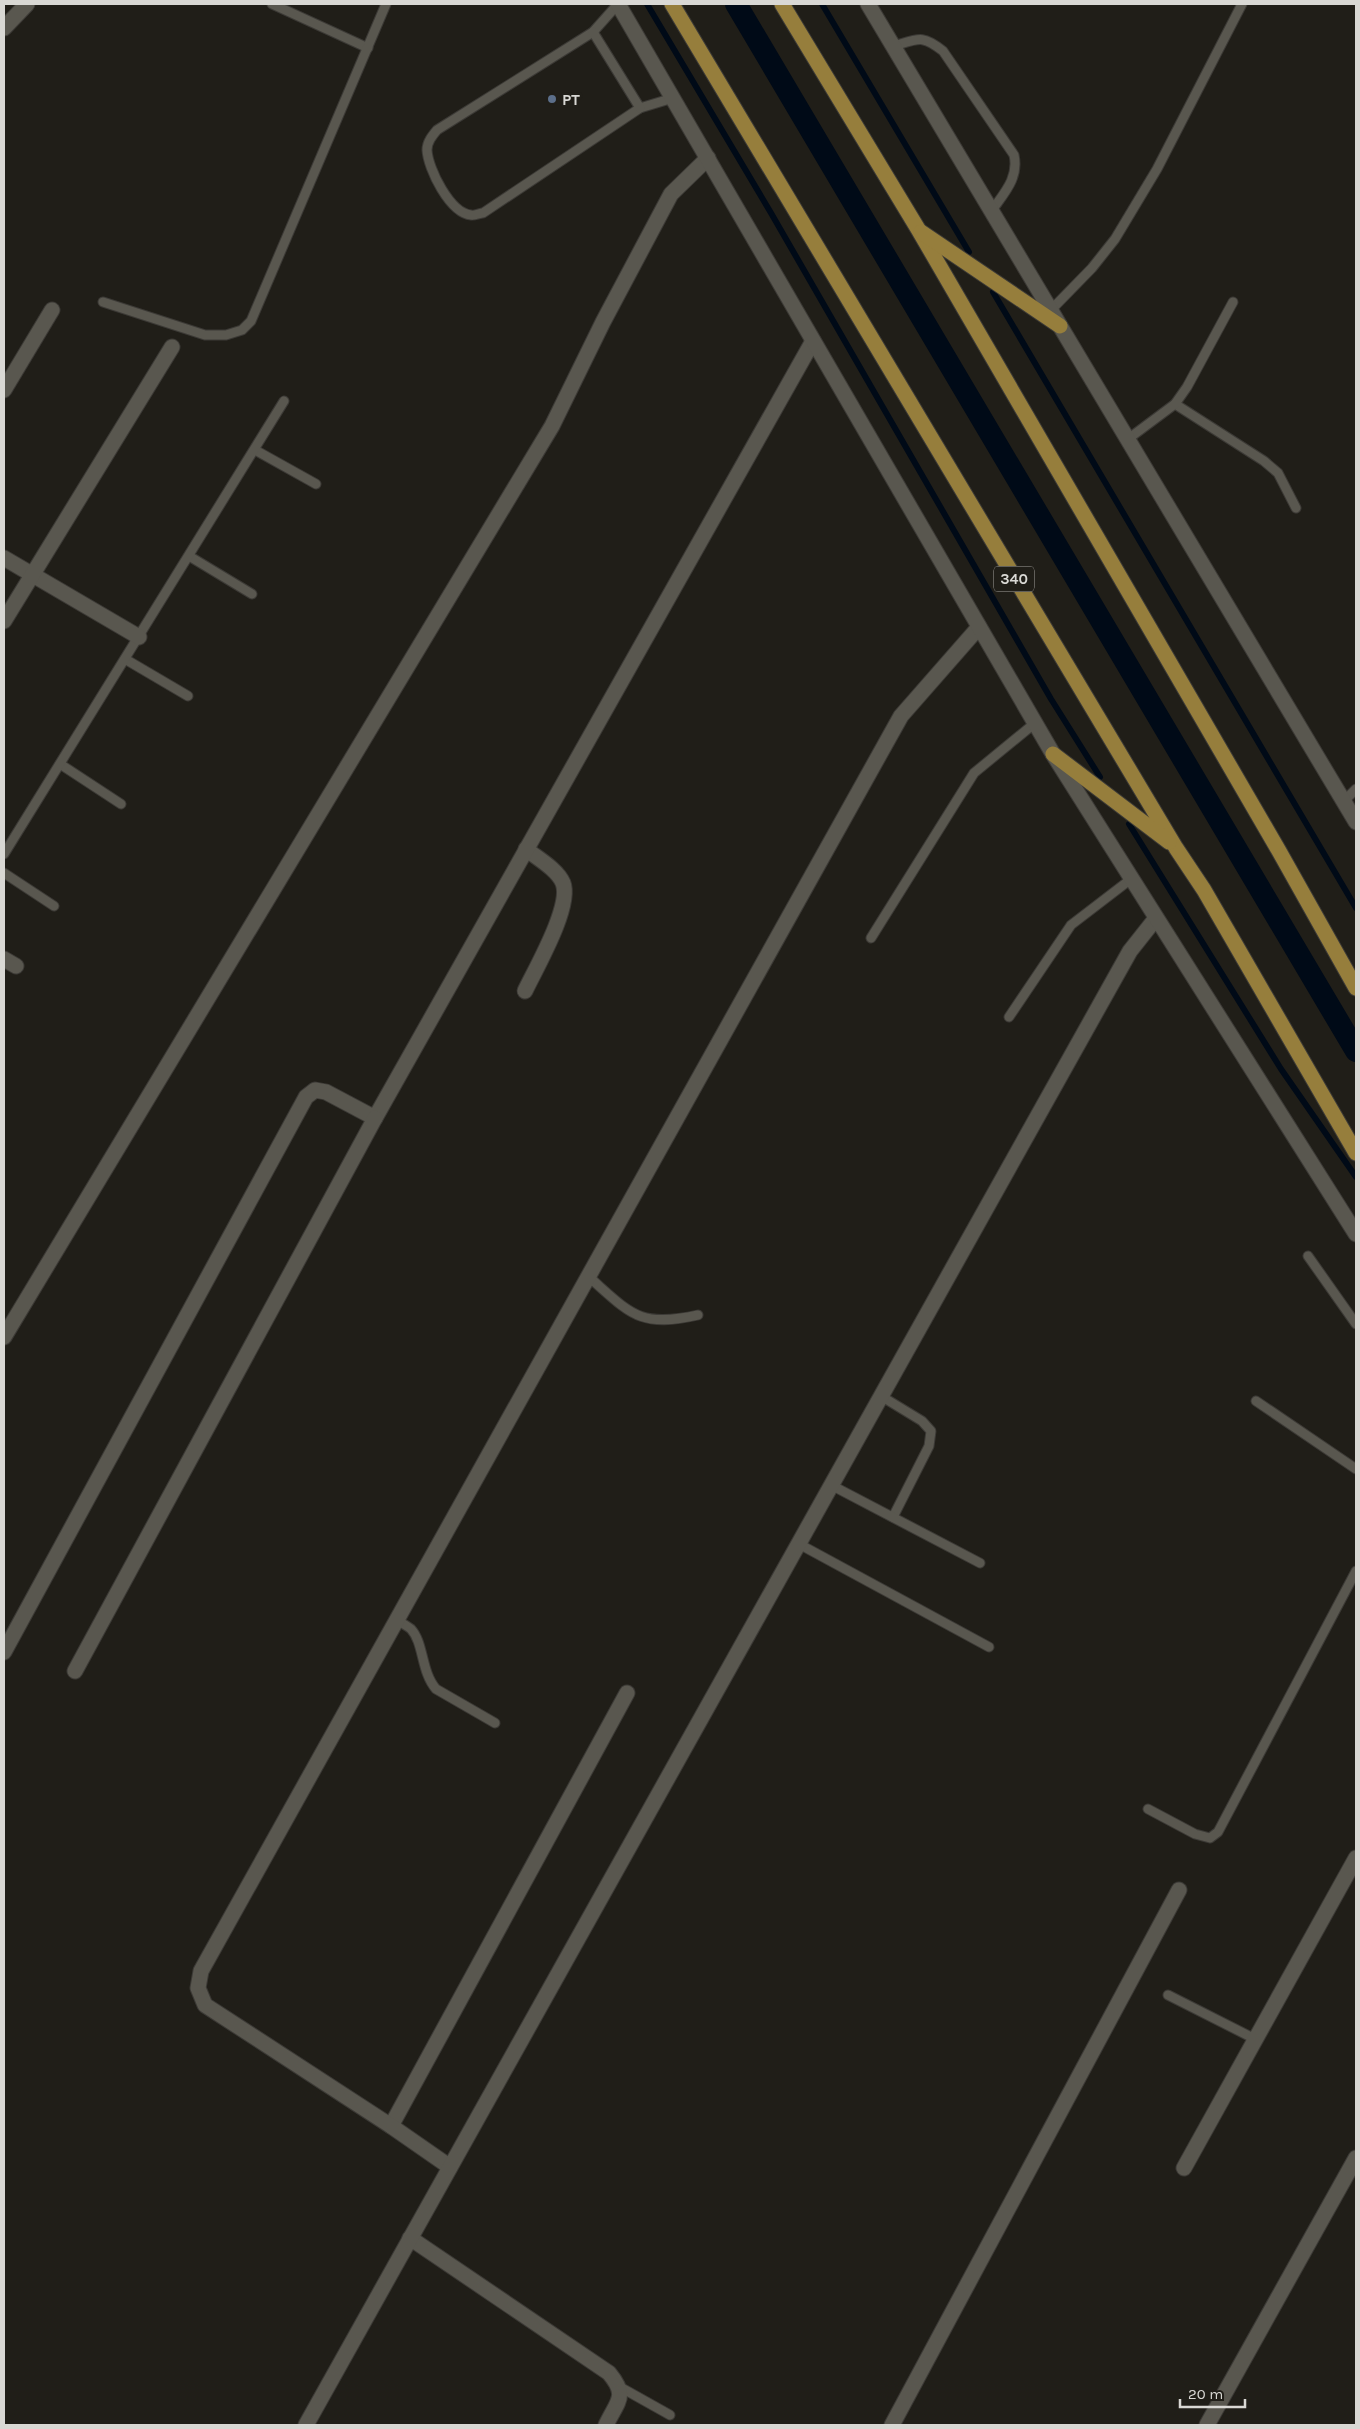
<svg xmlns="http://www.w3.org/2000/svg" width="1360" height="2429" font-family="Karla,sans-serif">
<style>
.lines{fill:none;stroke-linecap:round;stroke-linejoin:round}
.stream{stroke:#000a17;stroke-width:6}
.canal{stroke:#000a17;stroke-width:22}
.service-casing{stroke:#3c3a36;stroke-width:11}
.minor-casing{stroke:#3c3a36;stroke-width:17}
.secondary-casing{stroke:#3c3a36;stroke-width:17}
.trunk-casing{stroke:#3c3a36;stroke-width:17}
.service{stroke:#59574f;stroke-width:9}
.minor{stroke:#59574f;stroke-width:15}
.secondary{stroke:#59574f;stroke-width:15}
.trunk{stroke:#967e3c;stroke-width:15}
.service-dot{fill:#5c6f8a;stroke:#201e18;stroke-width:2}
.labels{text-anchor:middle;stroke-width:5;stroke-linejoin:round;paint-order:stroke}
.shield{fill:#201e18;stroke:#a2a09c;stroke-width:1}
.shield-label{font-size:15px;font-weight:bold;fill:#d9d8d4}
.poi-label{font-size:16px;font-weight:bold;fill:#d9d8d4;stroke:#201e18;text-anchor:start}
</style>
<rect width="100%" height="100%" fill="#201e18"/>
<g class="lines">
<g class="stream">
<polyline points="647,4 771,213 1051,699 1100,777"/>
<polyline points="822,4 969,252"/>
<polyline points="993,292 1356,908"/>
<polyline points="1129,824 1281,1069 1356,1177"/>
</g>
<polyline class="canal" points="736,4 1356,1051"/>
<g class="service-casing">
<g id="service">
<polyline points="272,4 368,48"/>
<path d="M618 4 593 32 437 130C432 136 427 142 427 150 428 169 450 213 471 215 474 216 480 213 483 213L640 108 673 98"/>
<polyline points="593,32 640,108"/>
<path d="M894 46C918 39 922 34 943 51L1014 155C1019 177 1005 192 993 209V213"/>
<polyline points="103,302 205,335 226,335 242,330 251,321 386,4"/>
<polyline points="1051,310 1092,268 1115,239 1157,169 1242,4"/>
<polyline points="1175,404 1264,461 1278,473 1296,508"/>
<polyline points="1128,439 1175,404 1187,387 1233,302"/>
<polyline points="255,450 316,484"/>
<polyline points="189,556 252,594"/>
<polyline points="125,659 188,696"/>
<polyline points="60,764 121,804"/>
<polyline points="1344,801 1356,789"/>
<polyline points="4,854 284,401"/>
<polyline points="4,873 54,906"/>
<polyline points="871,938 974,773 1035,723"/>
<polyline points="1009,1017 1071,925 1131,879"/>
<polyline points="1308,1256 1356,1324"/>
<path d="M589 1277C631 1314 639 1328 698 1315"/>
<polyline points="881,1396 922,1421 931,1431 929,1446 893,1517"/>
<polyline points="1256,1401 1356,1469"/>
<polyline points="831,1485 980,1563"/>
<polyline points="799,1544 989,1647"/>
<path d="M397 1620C402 1623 407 1626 411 1629 424 1643 421 1672 436 1689L495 1723"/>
<polyline points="1148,1809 1195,1834 1210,1838 1218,1832 1356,1571"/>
<polyline points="1168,1995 1255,2039"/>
<polyline points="620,2387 670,2415"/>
</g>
</g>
<g class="minor-casing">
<g id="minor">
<polyline points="4,28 27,4"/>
<polyline points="4,390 52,310"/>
<polyline points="4,558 139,637"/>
<polyline points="4,621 172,347"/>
<polyline points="4,959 16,966"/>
<path d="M525 991C536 968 572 906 563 883 557 869 537 858 526 849"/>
<polyline points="4,1337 552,426 603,322 671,194 708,158"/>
<polyline points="4,1652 306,1097 315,1090 326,1092 375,1118 813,341"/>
<polyline points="75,1671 375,1118"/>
<polyline points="391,2126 627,1693"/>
<polyline points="450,2167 391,2126 205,2005 198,1988 201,1971 901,716 979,627"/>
<polyline points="1184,2168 1356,1858"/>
<path d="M410 2238 609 2373C628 2396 618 2400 606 2425"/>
<polyline points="306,2425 1130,951 1153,922"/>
<polyline points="892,2425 1179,1890"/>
<polyline points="1207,2425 1356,2158"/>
</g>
</g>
<g class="secondary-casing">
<g id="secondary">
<polyline points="618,4 1053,754 1356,1234"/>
<polyline points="868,4 1356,822"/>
</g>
</g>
<g class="trunk-casing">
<g id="trunk">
<polyline points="672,4 1176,848 1204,890 1356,1153"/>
<polyline points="782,4 918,229 1279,851 1356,988"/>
<polyline points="921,232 1060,326"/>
<polyline points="1053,754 1169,842"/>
</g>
</g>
<use href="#service" class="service"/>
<use href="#minor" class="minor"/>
<use href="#secondary" class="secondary"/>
<use href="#trunk" class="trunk"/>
</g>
<circle class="service-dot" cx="552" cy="99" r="5"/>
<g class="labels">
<rect class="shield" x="994" y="566.5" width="40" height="25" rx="4"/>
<g class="shield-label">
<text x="1014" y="584">340</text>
</g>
<g class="poi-label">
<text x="562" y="105">PT</text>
</g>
</g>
<rect width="1360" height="2429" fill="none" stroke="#d9d8d4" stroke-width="10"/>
<path d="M1180 2399v8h65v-8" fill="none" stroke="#d9d8d4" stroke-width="2.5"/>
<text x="1188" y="2399" font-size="15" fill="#d9d8d4" stroke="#201e18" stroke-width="4" paint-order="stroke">20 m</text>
</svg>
